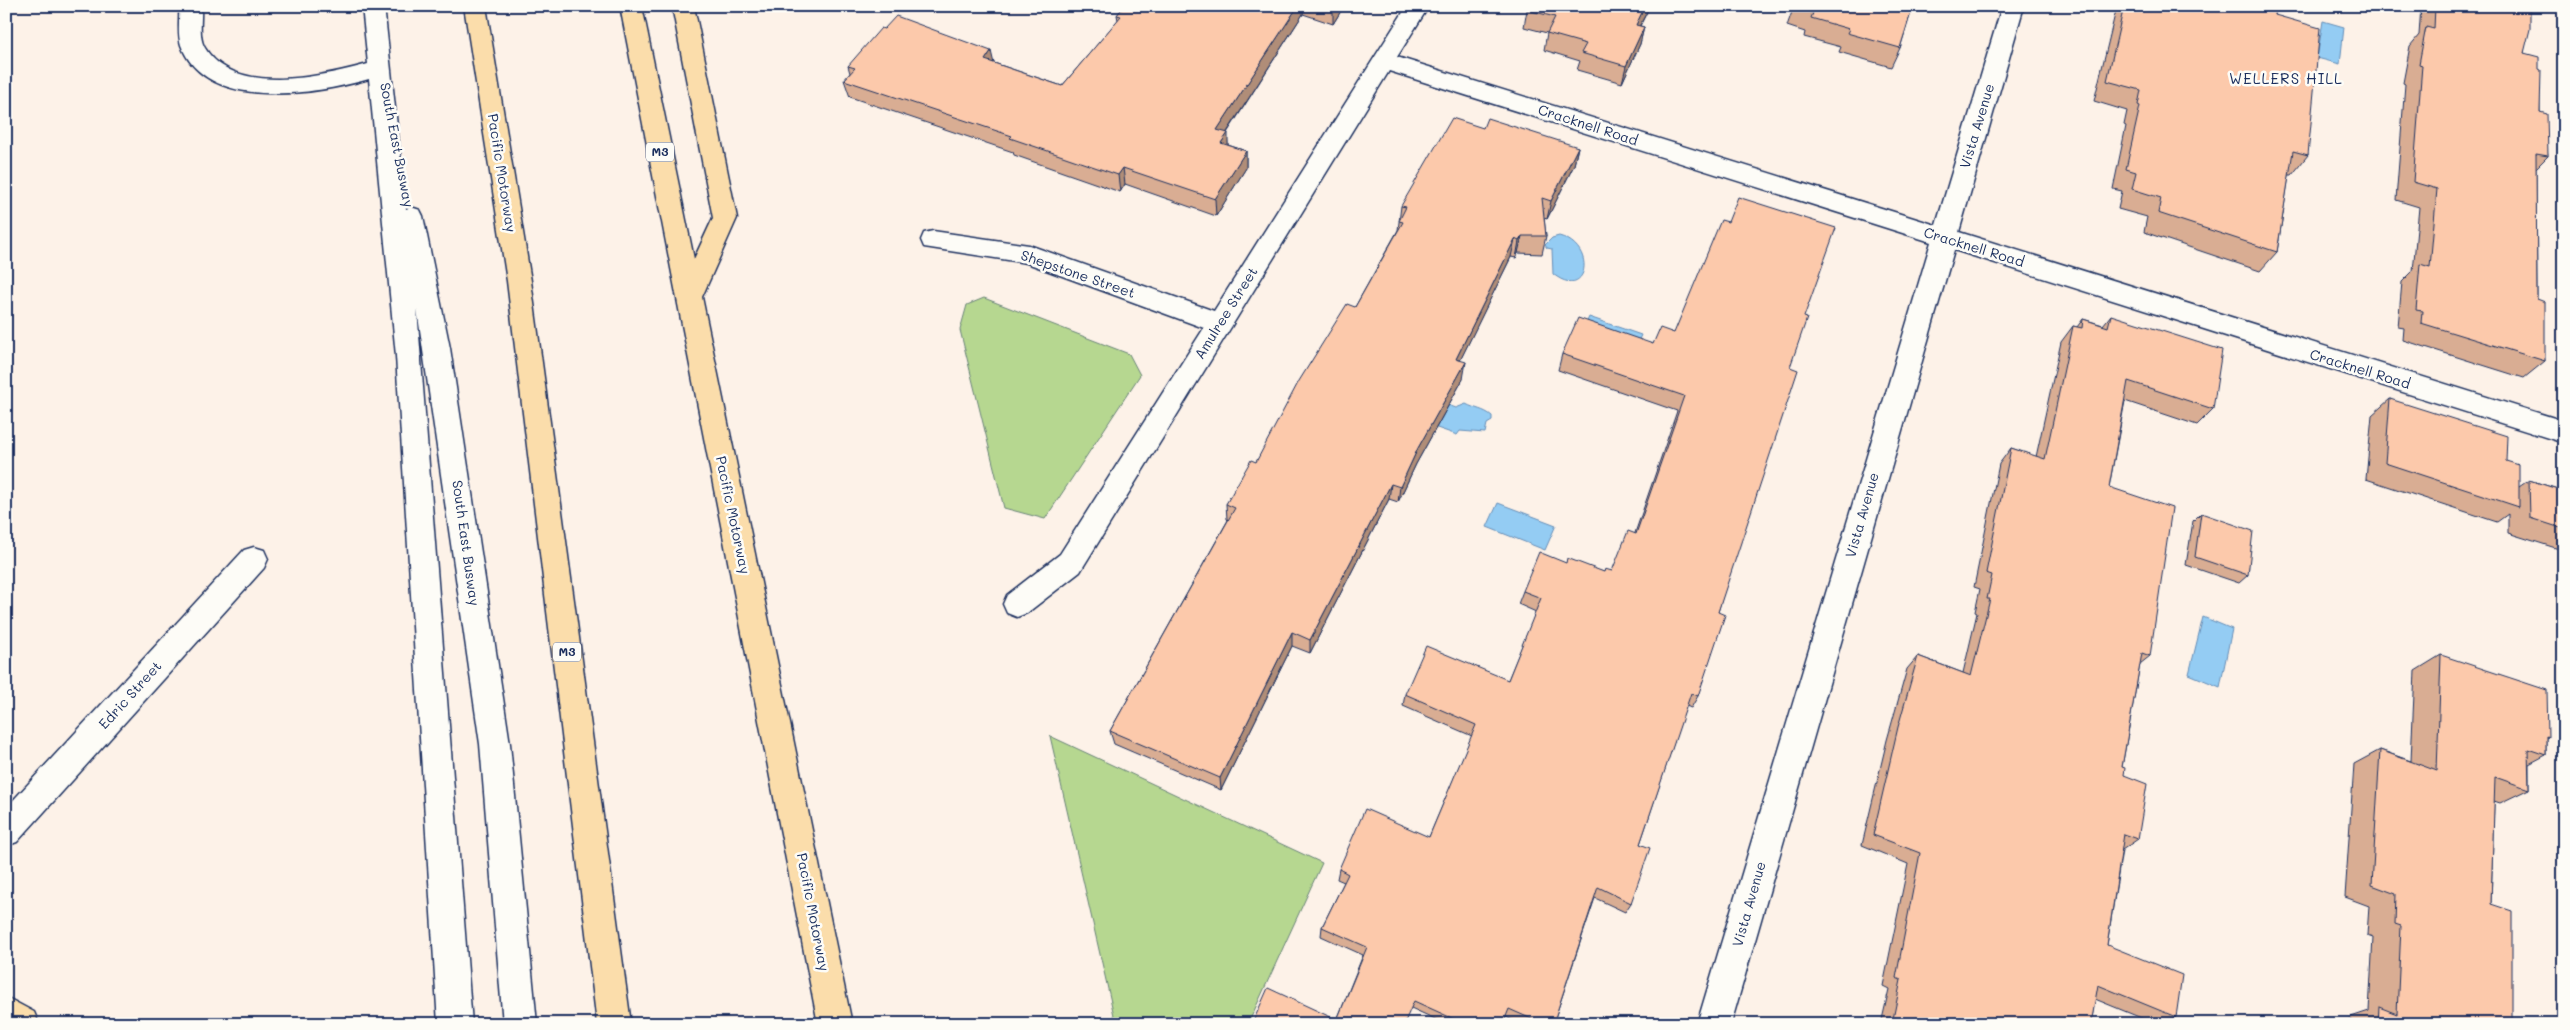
<svg xmlns="http://www.w3.org/2000/svg" width="2570" height="1030" font-family="Mali,sans-serif">
<style>
.green{fill:#b6d790;stroke:#688377}
.water{fill:#94ccf3;stroke:#648db7}
.lines{fill:none;stroke-linecap:round;stroke-linejoin:round}
.minor-casing{stroke:#1b2f5e;stroke-width:3}
.major-casing{stroke:#1b2f5e;stroke-width:3}
.highway-casing{stroke:#1b2f5e;stroke-width:3}
.minor{fill:#fdfcf7;fill-rule:evenodd}
.major{fill:#fbddab;fill-rule:evenodd}
.highway{fill:#fbddab;fill-rule:evenodd}
.wall{fill:#d9ad93;stroke:#1b2f5e}
.shaded-wall{fill:#b08d78;stroke:#1b2f5e}
.building{fill:#fcc9ab;stroke:#1b2f5e}
.labels{text-anchor:middle;stroke-width:5;stroke-linejoin:round;paint-order:stroke}
.shield{fill:#fdfcf7;stroke:#5f6c8c;stroke-width:1}
.shield-label{font-size:12px;font-weight:bold;fill:#1b2f5e}
.street-label{font-size:14px;fill:#1b2f5e;stroke:#fdfcf7}
.neighbourhood-label{font-size:15px;letter-spacing:1px;fill:#1b2f5e;stroke:#fdfcf7}
</style>
<rect width="100%" height="100%" fill="#fdf2e8"/>
<filter id="ink" filterUnits="userSpaceOnUse"><feTurbulence type="fractalNoise" baseFrequency=".02" numOctaves="2"/><feDisplacementMap in="SourceGraphic" scale="10" xChannelSelector="R" yChannelSelector="G"/><feConvolveMatrix kernelMatrix="1 2 1 2 8 2 1 2 1" color-interpolation-filters="sRGB"/></filter>
<g filter="url(#ink)">
<g class="green">
<polygon points="984,298 1129,354 1140,375 1045,519 1004,508 960,330 967,305"/>
<polygon points="1050,736 1322,863 1248,1024 1116,1024"/>
</g>
<g class="water">
<polygon points="2323,21 2344,27 2340,64 2317,58"/>
<path d="M1559 236C1598 246 1588 302 1553 274L1552 249 1547 248 1545 245 1552 238Z"/>
<polygon points="1589,317 1641,335 1630,360 1580,337"/>
<path d="M1443 403 1456 408 1466 404C1475 409 1484 409 1492 416V421L1487 424 1485 433 1460 431 1457 435 1434 427Z"/>
<polygon points="1498,503 1556,525 1545,550 1487,527"/>
<polygon points="2203,617 2232,629 2220,687 2189,674"/>
</g>
<g class="lines">
<g class="minor-casing">
<g id="minor">
<path d="M179 6H201C202 19 198 37 205 48 235 97 324 76 368 64L362 6H384L406 209 411 207 420 210 423 216 450 348 510 744 537 1024H503L480 744 417 309 472 1024H438L396 356 369 79C317 94 206 113 181 45 177 33 180 19 179 6Z"/>
<polygon points="1407,6 1429,6 1397,57 1936,225 2002,6 2024,6 1959,232 2564,421 2564,443 1954,250 1731,1024 1697,1024 1931,242 1389,71 1080,572 1027,613 1017,617 1007,613 1003,604 1007,595 1060,554 1204,328 1027,263 924,247 921,240 924,233 933,231 1029,245 1214,311"/>
<polygon points="254,547 264,550 268,559 264,568 17,842 6,846 6,808 244,550"/>
</g>
</g>
<g class="major-casing">
<polygon id="major" points="6,997 34,1012 39,1024 6,1024"/>
</g>
<g class="highway-casing">
<g id="highway">
<polygon points="464,6 486,6 531,281 631,1024 597,1024 507,281"/>
<polygon points="620,6 642,6 694,259 713,218 672,6 694,6 737,218 702,297 852,1024 818,1024"/>
</g>
</g>
<use href="#minor" class="minor"/>
<use href="#major" class="major"/>
<use href="#highway" class="highway"/>
</g>
<g class="wall">
<polygon points="1124,6 1344,6 1333,24 1303,14 1227,133 1228,145 1246,151 1246,168 1216,216 1125,184 1120,192 1014,155 1013,152 850,97 844,80 850,73 848,66 994,63 1062,86 1118,20 1117,15"/>
<polygon points="1529,6 1650,6 1640,26 1644,27 1640,44 1622,83 1577,70 1580,61 1544,50 1547,33 1524,27 1527,10"/>
<polygon points="1794,6 1913,6 1900,48 1891,67 1839,52 1841,47 1804,37 1805,32 1787,26"/>
<polygon points="2117,6 2276,6 2275,15 2308,155 2292,175 2289,175 2277,252 2260,271 2144,232 2147,217 2118,209 2122,191 2113,189 2126,126 2124,125 2127,111 2094,101"/>
<polygon points="2421,6 2530,6 2524,53 2539,69 2540,112 2548,156 2536,168 2537,299 2545,361 2524,378 2403,340 2404,328 2398,327 2402,282 2413,271 2419,207 2396,200 2405,84 2403,83 2410,46 2419,35"/>
<polygon points="1483,128 1578,147 1574,165 1547,219 1544,218 1546,236 1542,254 1518,253 1516,258 1511,257 1460,360 1463,379 1416,464 1398,502 1389,499 1310,653 1292,646 1221,790 1114,744 1110,731 1228,520 1227,519 1226,504 1256,462 1355,307 1398,230 1401,206"/>
<polygon points="2111,315 2213,409 2197,425 2125,401 2109,487 2150,656 2140,664 2122,767 2138,839 2122,850 2107,945 2176,1017 2160,1024 2156,1024 2095,999 2091,1024 1881,1024 1889,989 1883,986 1908,864 1862,845 1887,740 1907,669 1918,656 1963,673 1977,613 1975,612 1980,589 1974,587 1999,464 2011,448 2036,457 2061,342 2073,326 2077,327 2083,319 2103,325"/>
<polygon points="1804,317 1718,612 1698,696 1691,708 1686,706 1640,844 1631,903 1625,912 1595,898 1553,1024 1521,1024 1506,1017 1503,1024 1446,1024 1411,1008 1337,1020 1363,955 1321,936 1322,927 1344,882 1337,879 1339,869 1429,837 1472,736 1403,706 1405,694 1508,680 1536,612 1518,604 1523,591 1566,563 1604,572 1612,571 1635,533 1677,411 1558,370 1562,354 1653,344 1674,333"/>
<polygon points="2390,399 2506,461 2519,487 2529,480 2564,491 2564,549 2562,550 2508,533 2508,514 2497,522 2366,479 2372,415"/>
<polygon points="2201,513 2248,575 2239,583 2186,565 2193,521"/>
<polygon points="2441,655 2548,737 2546,738 2546,755 2529,764 2529,789 2500,803 2494,801 2491,904 2512,1024 2350,1024 2351,1017 2369,1011 2373,937 2367,935 2369,906 2345,897 2354,764 2380,750 2411,761 2415,671"/>
</g>
<g class="shaded-wall">
<polygon points="1298,6 1304,6 1303,14 1218,146 1217,130"/>
<polygon points="1333,6 1344,6 1333,24"/>
<polygon points="1645,6 1650,6 1631,42 1636,25"/>
<polygon points="1644,27 1640,44 1622,83 1626,66"/>
<polygon points="991,51 995,68 985,60"/>
<polygon points="1228,133 1228,150 1221,143"/>
<polygon points="1578,147 1574,165 1547,219 1551,201"/>
<polygon points="1246,151 1246,168 1216,216 1215,199"/>
<polygon points="1123,168 1125,184 1120,192 1118,175"/>
<polygon points="1522,236 1518,253 1516,258 1519,241"/>
<polygon points="1515,239 1511,257 1453,375 1456,359"/>
<polygon points="1466,362 1463,379 1416,464 1398,502 1400,487 1418,448"/>
<polygon points="1391,484 1389,499 1310,653 1310,640"/>
<polygon points="1292,632 1292,646 1221,790 1220,778"/>
</g>
<g class="building">
<polygon points="1124,6 1298,6 1217,130 1228,133 1221,143 1246,151 1215,199 1123,168 1118,175 1010,138 1012,136 844,80 855,68 848,66 881,28 884,29 896,16 991,51 985,60 1062,86 1121,16 1117,15"/>
<polygon points="1529,6 1645,6 1636,25 1644,27 1626,66 1581,53 1586,44 1547,33 1555,17 1527,10"/>
<polygon points="1794,6 1913,6 1900,48 1847,33 1849,29 1811,18 1813,13 1794,7"/>
<polygon points="2124,6 2276,6 2275,15 2320,28 2308,155 2293,151 2277,252 2158,213 2161,198 2132,189 2136,172 2126,169 2140,106 2138,105 2141,90 2107,81"/>
<polygon points="2435,6 2530,6 2530,29 2524,53 2539,57 2539,69 2541,70 2540,112 2547,114 2548,156 2536,154 2537,299 2545,302 2545,361 2421,323 2422,311 2416,310 2420,264 2430,267 2437,189 2413,182 2422,65 2419,64 2426,27 2434,29"/>
<polygon points="1452,118 1483,128 1487,118 1578,147 1551,201 1542,198 1546,236 1522,236 1519,241 1515,239 1456,359 1466,362 1418,448 1400,487 1391,484 1310,640 1292,632 1220,778 1110,731 1235,508 1226,504 1251,460 1256,462 1299,381 1347,304 1355,307 1403,222 1399,221 1406,207 1401,206"/>
<polygon points="1738,197 1836,228 1804,317 1807,318 1790,367 1798,370 1718,612 1725,615 1698,696 1691,693 1640,844 1650,848 1631,903 1598,887 1553,1024 1543,1024 1509,1009 1503,1024 1465,1024 1414,1001 1404,1024 1252,1024 1268,988 1337,1020 1367,947 1322,927 1348,874 1339,869 1365,809 1429,837 1476,725 1405,694 1426,646 1508,680 1541,598 1523,591 1539,552 1566,563 1567,558 1604,572 1605,569 1612,571 1628,531 1636,534 1684,396 1562,354 1578,318 1653,344 1660,328 1674,333 1721,220 1728,222"/>
<polygon points="2111,315 2222,350 2213,409 2128,381 2109,487 2172,508 2150,656 2142,653 2122,767 2125,768 2124,775 2147,784 2138,839 2124,834 2107,945 2182,975 2176,1017 2098,985 2091,1024 1892,1024 1901,980 1896,978 1920,853 1873,835 1898,727 1918,656 1971,676 1990,599 1987,599 1992,575 1986,573 2011,448 2045,459 2073,326 2082,328 2083,319 2108,327"/>
<polygon points="2390,399 2507,436 2506,461 2519,465 2519,507 2385,463"/>
<polygon points="2529,480 2564,491 2564,529 2530,518"/>
<polygon points="2201,513 2253,531 2248,575 2195,557"/>
<polygon points="2441,655 2547,690 2548,737 2546,736 2546,755 2528,749 2529,789 2495,777 2491,904 2512,911 2512,1024 2378,1024 2379,1007 2397,1014 2401,926 2395,924 2396,894 2372,885 2380,750 2437,771"/>
</g>
</g>
<g class="labels">
<g class="shield">
<rect x="646" y="142.5" width="28" height="19" rx="4"/>
<rect x="553" y="642.5" width="28" height="19" rx="4"/>
</g>
<g class="shield-label">
<text x="660" y="156">M3</text>
<text x="567" y="656">M3</text>
</g>
<g class="street-label">
<text transform="translate(1588 125) rotate(18)" y="5">Cracknell Road</text>
<text transform="translate(1977 126) rotate(-73)" y="5">Vista Avenue</text>
<text transform="translate(397 145) rotate(79)" y="5">South East Busway</text>
<text transform="translate(502 173) rotate(81)" y="5">Pacific Motorway</text>
<text transform="translate(1974 247) rotate(17)" y="5">Cracknell Road</text>
<text transform="translate(1078 274) rotate(19)" y="5">Shepstone Street</text>
<text transform="translate(1226 313) rotate(-58)" y="5">Amulree Street</text>
<text transform="translate(2360 369) rotate(17)" y="5">Cracknell Road</text>
<text transform="translate(733 515) rotate(78)" y="5">Pacific Motorway</text>
<text transform="translate(1862 515) rotate(-74)" y="5">Vista Avenue</text>
<text transform="translate(466 543) rotate(82)" y="5">South East Busway</text>
<text transform="translate(130 695) rotate(-48)" y="5">Edric Street</text>
<text transform="translate(1749 904) rotate(-74)" y="5">Vista Avenue</text>
<text transform="translate(813 912) rotate(79)" y="5">Pacific Motorway</text>
</g>
<g class="neighbourhood-label">
<text x="2286" y="84">WELLERS HILL</text>
</g>
</g>
<rect width="2570" height="1030" fill="none" stroke="#fdfcf7" stroke-width="25"/>
<rect x="12" y="12" width="2545" height="1005" fill="none" stroke="#1b2f5e" stroke-width="2" filter="url(#ink)"/>
</svg>
